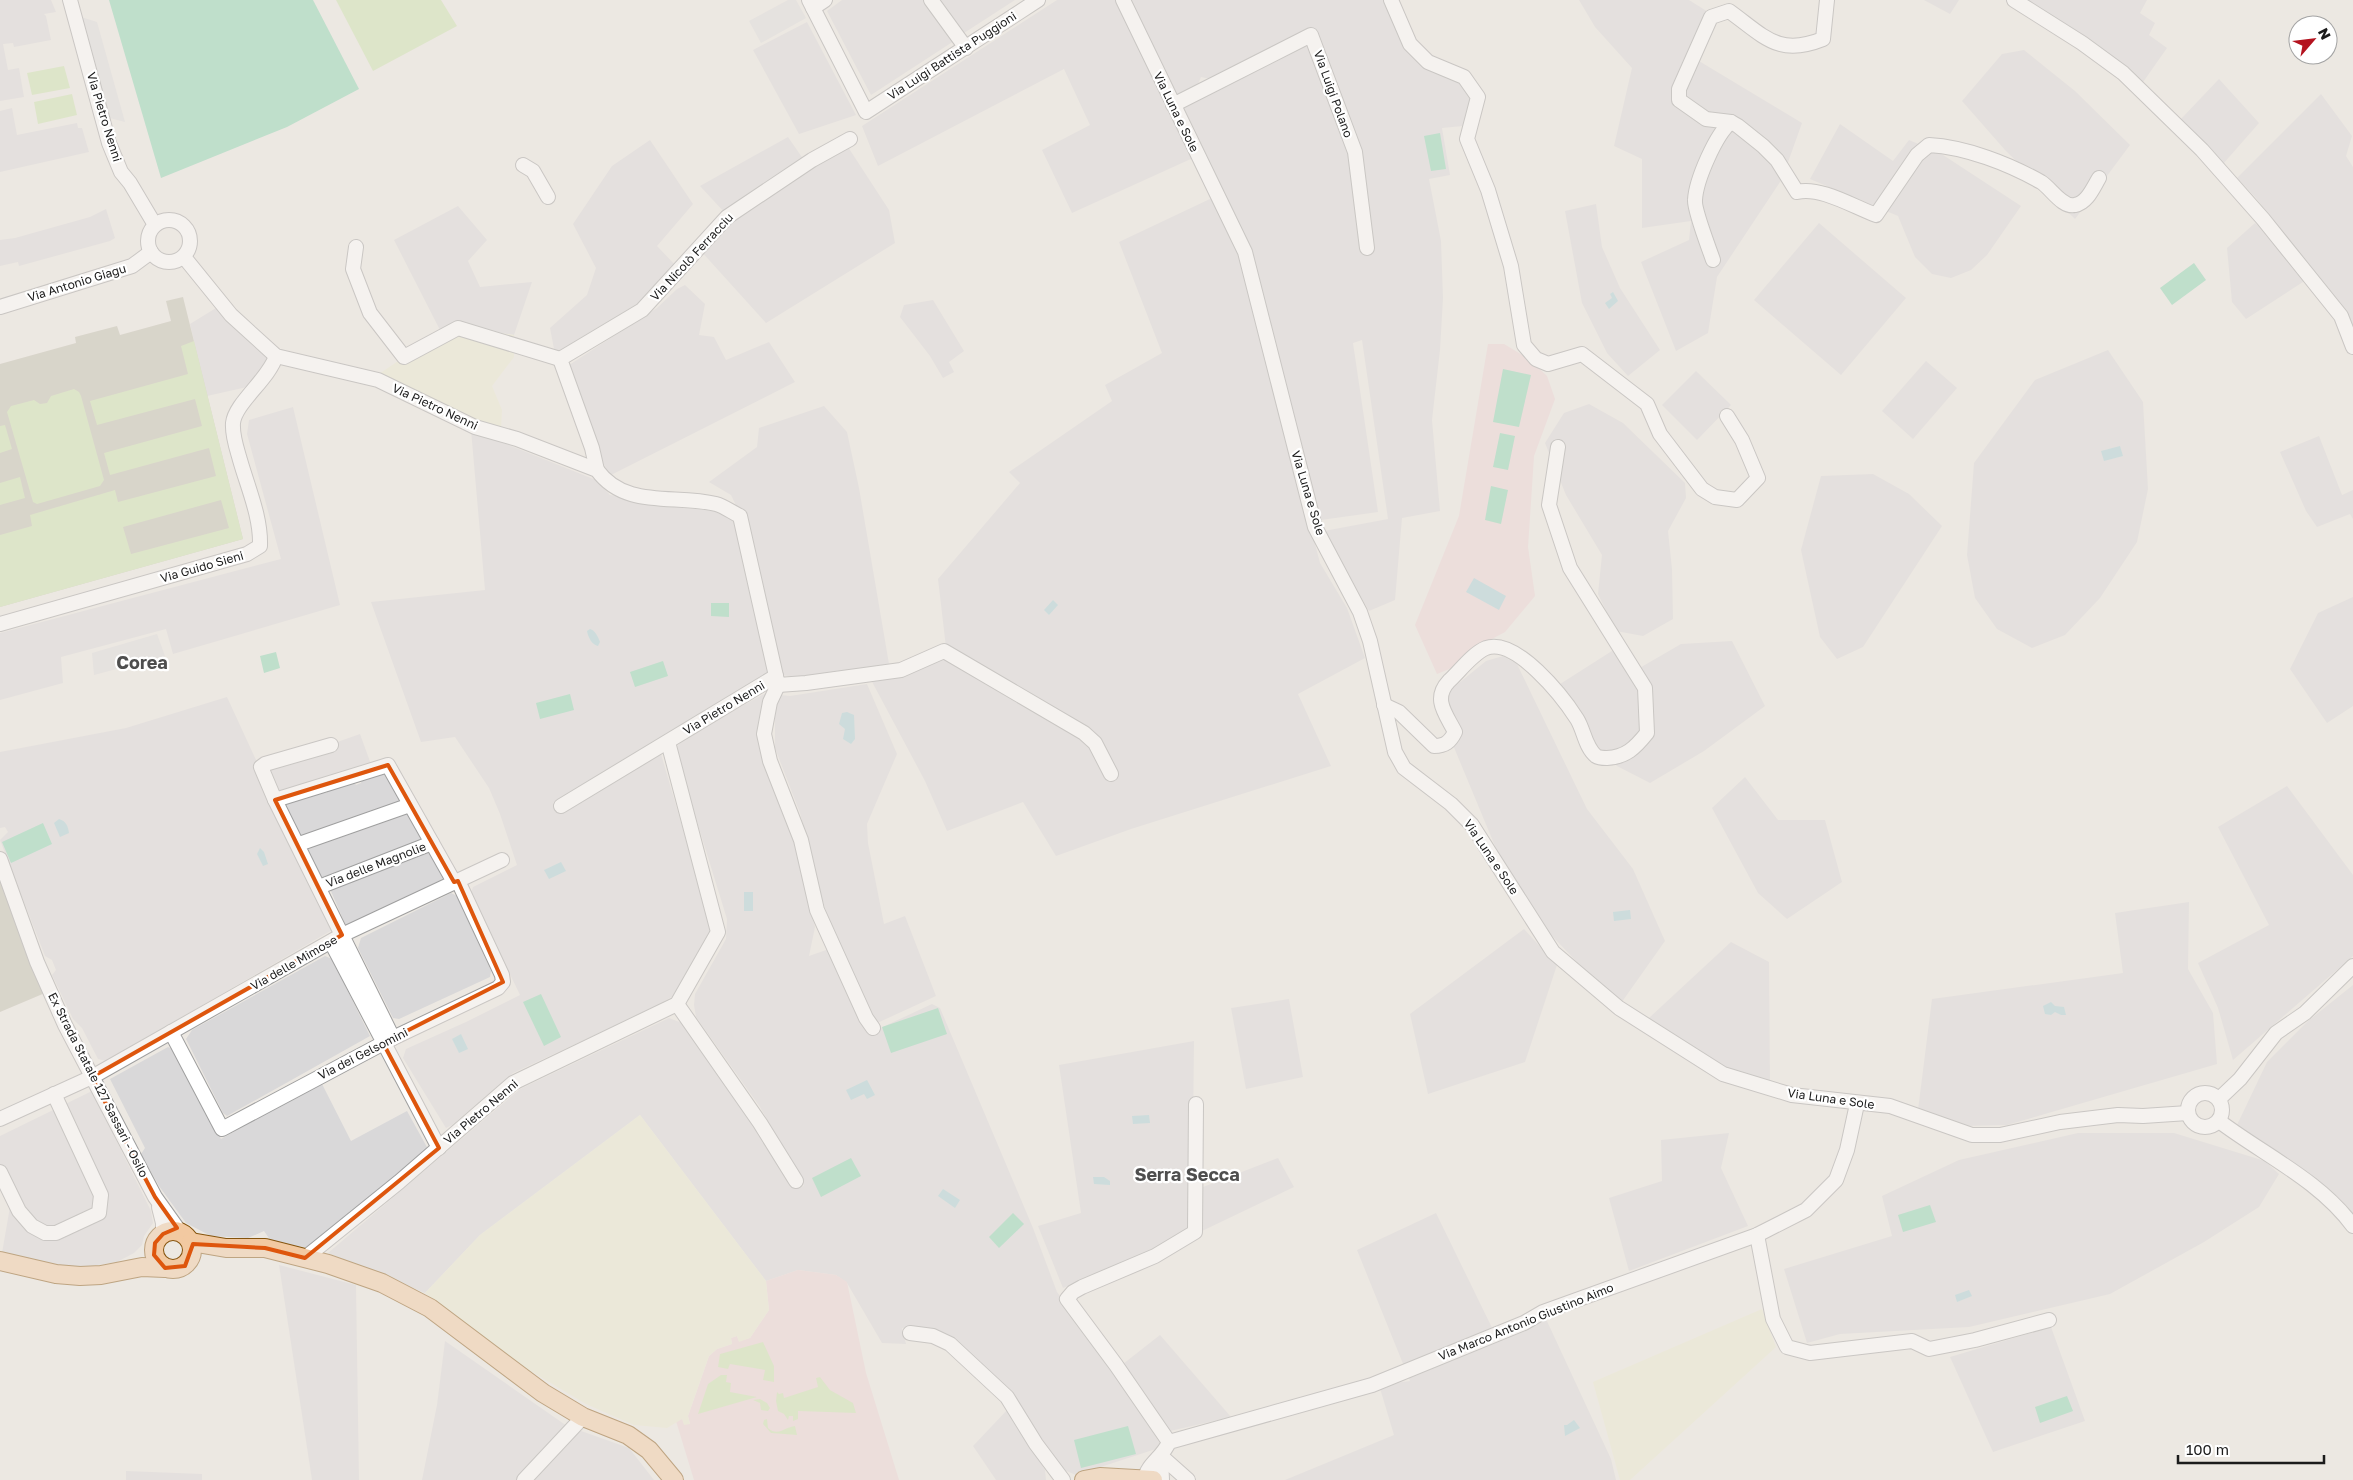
<svg xmlns="http://www.w3.org/2000/svg" width="2353" height="1480" font-family="'Golos Text',sans-serif">
<style>
.residential{fill:#d9d8d9}
.commercial{fill:#ecd2d3}
.construction{fill:#bfbeae}
.farmland{fill:#e9e9ce}
.grass{fill:#cbe2ac;fill-rule:evenodd}
.pitch{fill:#87d4b0}
.parking{fill:#dbdbdb}
.water{fill:#a6cfd6}
.lines{fill:none;stroke-linecap:round;stroke-linejoin:round}
.minor-casing{stroke:#9f9f9f;stroke-width:16}
.major-casing{stroke:#85540e;stroke-width:20}
.minor{stroke:#fff;stroke-width:14}
.major{stroke:#f2c9a1;stroke-width:18}
.marked{fill:none;stroke:#de560d;stroke-width:4;stroke-linejoin:round}
.labels{text-anchor:middle;stroke-width:4.5;stroke-linejoin:round;paint-order:stroke}
.street-label{font-size:12px;fill:#1b1b1b;stroke:#fff}
.district-label{font-size:18px;font-weight:bold;fill:#4e4e4e;stroke:#fff}
</style>
<rect width="100%" height="100%" fill="#ece8e2"/>
<g class="residential">
<polygon points="0,0 51,0 56,12 44,14 46,16 51,40 14,47 13,43 3,44 8,70 19,68 24,97 0,101"/>
<polygon points="842,0 924,0 954,41 871,95 827,11"/>
<polygon points="939,0 1015,0 964,33"/>
<polygon points="1057,0 1116,0 1193,158 1072,213 1042,150 1090,125 1064,69 878,166 862,126"/>
<polygon points="1131,0 1388,0 1407,46 1463,80 1474,97 1463,126 1442,128 1450,175 1429,179 1441,241 1443,298 1440,350 1432,420 1440,511 1402,518 1395,600 1369,611 1324,531 1388,519 1362,340 1353,343 1378,512 1321,520 1287,411 1264,299 1244,239 1183,107 1308,44 1356,135 1313,29 1216,80 1201,77 1196,89 1179,98"/>
<polygon points="1579,0 1689,0 1713,15 1694,58 1802,123 1782,179 1717,277 1708,333 1676,351 1641,262 1689,240 1691,221 1642,228 1642,159 1614,146 1632,68 1595,27"/>
<polygon points="1924,0 1959,0 1950,14"/>
<polygon points="2019,0 2147,0 2140,13 2155,23 2149,35 2167,48 2141,85"/>
<polygon points="807,22 856,115 799,134 753,50"/>
<polygon points="2024,50 2075,91 2130,145 2075,219 2005,150 1962,101 2002,54"/>
<polygon points="2219,79 2259,123 2223,164 2181,119"/>
<polygon points="2321,94 2352,136 2346,156 2353,167 2353,333 2316,274 2255,197 2237,178"/>
<polygon points="12,108 17,135 77,123 78,128 82,128 89,152 0,172 0,111"/>
<polygon points="1840,124 1893,161 1909,140 1940,153 2021,206 1987,255 1971,270 1951,278 1932,274 1915,257 1898,216 1810,179"/>
<polygon points="788,137 806,163 725,213 700,186"/>
<polygon points="650,140 693,204 657,246 677,267 650,296 617,324 555,354 550,328 587,295 596,268 573,224 612,166"/>
<polygon points="848,147 889,210 895,243 766,323 700,250 724,223 819,161"/>
<polygon points="1212,198 1237,244 1320,563 1347,608 1365,658 1298,694 1331,766 1131,829 1056,856 1023,802 947,831 925,781 870,678 947,656 938,579 1020,483 1009,472 1112,401 1105,385 1162,353 1119,242"/>
<polygon points="1596,204 1602,247 1620,288 1660,350 1628,376 1607,353 1582,303 1565,211"/>
<polygon points="458,206 487,240 468,261 480,287 532,282 514,335 467,328 441,332 394,240"/>
<polygon points="106,209 115,238 110,241 19,266 18,262 0,266 0,240 15,238 90,217"/>
<polygon points="1819,223 1906,298 1841,375 1754,300"/>
<polygon points="2255,223 2276,240 2306,280 2246,319 2232,302 2227,248"/>
<polygon points="685,285 705,304 699,335 714,337 726,360 769,342 795,382 609,476 583,414 566,367 657,308 677,289"/>
<polygon points="933,300 964,351 949,362 954,372 943,378 930,356 900,317 904,305"/>
<polygon points="216,308 269,357 256,385 207,396 190,324"/>
<polygon points="2108,350 2143,402 2148,489 2137,542 2100,598 2065,635 2032,648 1997,629 1975,598 1967,555 1974,463 2035,380"/>
<polygon points="1926,361 1957,388 1913,439 1882,411"/>
<polygon points="1696,371 1731,405 1697,440 1662,405"/>
<polygon points="1589,404 1623,423 1685,483 1686,498 1668,531 1672,569 1673,619 1643,636 1616,631 1598,594 1602,555 1566,495 1545,443 1564,413"/>
<polygon points="824,406 847,432 859,488 889,664 804,678 781,675 747,528 731,495 709,482 757,447 759,428"/>
<polygon points="293,407 340,605 173,654 166,629 61,657 63,683 0,700 0,633 281,559 247,434 249,420"/>
<polygon points="471,430 596,480 610,495 713,508 736,520 770,672 553,803 560,814 661,754 713,932 675,995 653,1008 513,1073 452,1125 446,1128 403,1058 406,1049 466,1022 520,995 471,893 473,887 517,865 500,814 489,788 455,737 421,742 371,602 485,590"/>
<polygon points="2319,436 2342,495 2353,490 2353,519 2350,514 2317,527 2306,511 2280,452"/>
<polygon points="1873,474 1909,494 1942,526 1863,647 1837,659 1820,637 1801,550 1821,476"/>
<polygon points="2353,597 2353,706 2327,723 2290,669 2318,613"/>
<polygon points="1732,641 1765,706 1704,751 1650,783 1617,766 1590,738 1557,686 1615,649 1631,673 1681,644"/>
<polygon points="1503,656 1517,664 1587,809 1633,869 1665,941 1619,1006 1533,916 1495,846 1453,745 1447,707 1448,692 1486,661"/>
<polygon points="867,684 897,754 867,824 868,843 884,924 905,916 936,996 875,1024 840,956 818,885 800,813 775,748 775,708 780,695 790,696"/>
<polygon points="766,693 761,713 759,743 799,856 815,927 809,956 829,949 866,1032 872,1032 932,1004 940,1008 1033,1228 1057,1292 1124,1383 1162,1447 1076,1475 1052,1465 984,1372 913,1327 902,1328 906,1344 882,1343 847,1283 836,1275 798,1270 766,1281 640,1115 480,1235 425,1293 328,1253 520,1089 669,1018 682,1023 754,1123 763,1142 770,1153 775,1156 796,1188 804,1186 760,1107 696,1017 694,1005 695,994 726,939 727,919 678,760 677,746 687,736"/>
<polygon points="227,697 334,929 106,1061 98,1059 82,1028 73,1019 52,975 56,970 52,960 45,956 0,840 8,832 5,827 0,828 0,752 126,728"/>
<polygon points="360,734 372,767 279,795 267,772 269,766"/>
<polygon points="388,773 405,802 301,838 284,807 286,801 321,791 326,793 332,788 354,782 356,785 361,783 362,780"/>
<polygon points="1745,777 1778,820 1825,820 1842,882 1787,919 1758,893 1712,808"/>
<polygon points="2287,786 2353,875 2353,956 2233,1060 2218,1008 2198,963 2269,925 2218,827"/>
<polygon points="406,812 411,814 426,839 323,880 307,847"/>
<polygon points="428,849 449,878 346,926 330,889"/>
<polygon points="451,893 457,896 491,971 490,977 399,1019 393,1018 358,948 361,938"/>
<polygon points="2189,902 2188,969 2213,1013 2217,1064 2007,1125 1964,1126 1918,1110 1932,999 2123,973 2115,913"/>
<polygon points="1524,929 1557,965 1525,1062 1428,1094 1410,1014"/>
<polygon points="1731,942 1769,962 1770,1083 1718,1069 1649,1018"/>
<polygon points="325,956 332,959 370,1036 227,1116 223,1113 186,1039 192,1030"/>
<polygon points="2353,985 2353,1217 2315,1182 2237,1125 2267,1062 2308,1021"/>
<polygon points="1289,999 1303,1077 1246,1089 1231,1008"/>
<polygon points="1194,1041 1192,1222 1189,1231 1145,1256 1063,1288 1038,1226 1081,1213 1059,1065"/>
<polygon points="168,1047 175,1050 221,1139 321,1082 351,1141 407,1111 428,1149 309,1248 271,1241 264,1231 248,1238 211,1236 186,1223 159,1186 141,1154 145,1148 110,1079"/>
<polygon points="92,1091 151,1211 153,1223 144,1236 142,1245 134,1253 117,1262 78,1268 51,1265 2,1253 10,1207 0,1185 0,1136"/>
<polygon points="1729,1133 1721,1168 1748,1226 1629,1271 1609,1198 1662,1181 1661,1140"/>
<polygon points="2078,1133 2174,1133 2265,1161 2279,1174 2259,1207 2204,1242 2110,1294 1969,1327 1840,1334 1807,1343 1784,1269 1892,1236 1882,1196 1959,1160"/>
<polygon points="1278,1158 1294,1187 1202,1231 1203,1187"/>
<polygon points="1436,1213 1497,1338 1546,1319 1611,1459 1616,1480 1285,1480 1394,1435 1379,1385 1410,1381 1357,1250"/>
<polygon points="279,1265 356,1285 359,1480 312,1480"/>
<polygon points="2051,1327 2085,1421 1993,1452 1950,1357"/>
<polygon points="1160,1335 1231,1417 1166,1432 1123,1364"/>
<polygon points="445,1341 567,1426 629,1448 654,1480 422,1480 437,1405"/>
<polygon points="1009,1408 1045,1470 1046,1480 996,1480 973,1446"/>
<polygon points="126,1471 202,1474 202,1480 126,1480"/>
</g>
<g class="commercial">
<polygon points="1488,344 1504,344 1529,359 1547,376 1555,399 1534,456 1528,547 1535,596 1505,632 1488,641 1459,665 1437,674 1415,625 1459,516"/>
<polygon points="798,1270 836,1275 847,1282 866,1373 899,1480 694,1480 676,1421 682,1419 690,1424 688,1416 709,1356 717,1349 732,1344 731,1338 737,1336 739,1341 750,1338 769,1310 766,1281"/>
</g>
<g class="construction">
<polygon points="183,297 243,539 0,607 0,364 76,343 75,337 117,326 120,335 171,321 166,301"/>
<polygon points="0,874 45,993 0,1012"/>
</g>
<g class="farmland">
<polygon points="467,328 514,335 514,357 492,386 502,410 501,429 444,410 379,374 441,332"/>
<polygon points="640,1115 766,1281 769,1310 750,1338 739,1342 737,1336 731,1338 732,1344 717,1349 709,1356 688,1416 690,1424 684,1425 682,1419 667,1428 634,1425 586,1404 529,1370 425,1293 480,1235"/>
<polygon points="1762,1309 1776,1347 1630,1480 1620,1480 1593,1382"/>
</g>
<g class="grass">
<polygon points="336,0 441,0 457,26 373,71"/>
<polygon points="64,66 70,88 32,95 27,73"/>
<polygon points="72,94 77,115 38,124 34,102"/>
<path d="M194 341 243 539 0 607V535L32 526 30 515 115 490 118 502 216 476 209 448 110 475 104 453 202 426 195 399 97 425 90 401 188 374 181 346ZM221 500 229 528 131 554 123 527Z"/>
<polygon points="74,389 79,392 81,396 104,480 100,486 37,504 33,502 7,412 11,406 34,400 40,404 47,403 51,396"/>
<polygon points="5,425 12,449 0,453 0,426"/>
<polygon points="20,477 25,498 0,505 0,483"/>
<polygon points="763,1342 774,1366 774,1382 763,1380 765,1370 730,1364 728,1369 718,1367 720,1354"/>
<polygon points="721,1375 727,1375 726,1382 731,1383 730,1392 757,1397 698,1414 708,1384"/>
<polygon points="820,1377 830,1390 853,1403 856,1413 798,1411 798,1419 793,1421 793,1416 789,1416 788,1420 784,1414 778,1411 776,1401 777,1392 779,1394 783,1393 784,1398 818,1387 816,1378"/>
<polygon points="760,1399 767,1403 770,1408 768,1411 761,1410 760,1403 753,1400"/>
<path d="M767 1419 768 1428C778 1437 785 1427 795 1426L797 1435 771 1433 763 1424 764 1420Z"/>
</g>
<g class="pitch">
<polygon points="109,0 313,0 359,89 287,127 161,178"/>
<polygon points="1440,133 1446,169 1431,171 1424,136"/>
<polygon points="2194,263 2206,280 2172,305 2160,288"/>
<polygon points="1503,369 1531,375 1519,427 1493,422"/>
<polygon points="1500,433 1515,436 1508,470 1493,467"/>
<polygon points="1491,486 1508,490 1501,524 1485,520"/>
<polygon points="711,603 729,603 729,617 711,616"/>
<polygon points="276,652 280,668 264,673 260,656"/>
<polygon points="663,661 668,676 635,687 630,672"/>
<polygon points="570,694 574,710 540,719 536,703"/>
<polygon points="43,823 52,844 11,863 2,842"/>
<polygon points="541,994 561,1037 544,1046 523,1002"/>
<polygon points="938,1008 947,1034 891,1053 882,1027"/>
<polygon points="851,1158 861,1176 821,1197 812,1178"/>
<polygon points="1930,1205 1936,1222 1903,1232 1898,1215"/>
<polygon points="1013,1213 1024,1224 999,1248 989,1237"/>
<polygon points="2067,1396 2073,1411 2040,1423 2035,1407"/>
<polygon points="1128,1426 1136,1454 1081,1468 1074,1440"/>
</g>
<g class="parking">
<polygon points="788,0 796,0 806,18 761,43 749,21"/>
<polygon points="81,17 97,22 125,122 110,118"/>
<polygon points="157,634 165,656 94,675 92,653"/>
</g>
<g class="water">
<polygon points="1613,292 1618,301 1609,309 1605,303 1612,298 1610,294"/>
<polygon points="2120,446 2123,456 2104,461 2101,451"/>
<polygon points="1474,578 1506,596 1499,610 1466,592"/>
<polygon points="1053,600 1058,605 1049,615 1044,610"/>
<path d="M590 629C595 630 598 637 600 642L598 646C592 645 588 637 587 631Z"/>
<polygon points="847,712 854,715 855,739 851,744 843,739 845,729 839,724 842,713"/>
<path d="M59 819C66 821 68 826 69 833L60 837 54 823Z"/>
<polygon points="260,848 264,852 268,864 263,866 257,854"/>
<polygon points="561,862 566,871 549,879 544,870"/>
<rect x="744" y="892" width="9" height="19"/>
<polygon points="1630,910 1631,919 1614,921 1613,912"/>
<polygon points="2051,1002 2055,1006 2064,1007 2066,1015 2061,1015 2055,1012 2051,1015 2045,1014 2043,1006"/>
<polygon points="461,1034 468,1049 459,1053 452,1039"/>
<polygon points="867,1080 875,1095 867,1099 864,1094 851,1100 846,1090"/>
<polygon points="1149,1115 1150,1123 1133,1124 1132,1116"/>
<polygon points="1093,1177 1104,1177 1110,1181 1110,1185 1094,1184"/>
<polygon points="943,1189 960,1200 955,1208 938,1196"/>
<polygon points="1969,1290 1972,1296 1957,1302 1955,1295"/>
<polygon points="1574,1420 1580,1428 1565,1436 1564,1425 1567,1425"/>
</g>
<g class="lines">
<g class="minor-casing">
<g id="minor">
<polyline points="70,0 109,143 121,172 130,183 155,225"/>
<polyline points="809,0 866,112 1038,0"/>
<polyline points="931,0 966,48"/>
<polyline points="1123,0 1245,252 1315,527 1360,612 1370,641 1395,752 1404,768 1451,804 1472,825 1553,952 1619,1008 1723,1074 1792,1095 1890,1106 1972,1135 2000,1135 2060,1122 2118,1115 2143,1116 2188,1113"/>
<polyline points="1391,0 1410,44 1428,62 1464,77 1478,97 1467,139 1488,190 1511,266 1524,345 1536,359 1548,364 1582,354 1647,404 1660,434 1702,489 1715,497 1737,500 1758,478 1742,440 1727,416"/>
<path d="M1827 0 1823 39C1778 57 1764 36 1729 11L1711 17 1679 89V100L1706 119 1731 122 1738 126 1763 146 1777 160 1797 192C1820 186 1854 207 1876 215L1917 155 1929 145C1966 147 2009 164 2041 182 2051 188 2062 208 2075 205 2087 203 2093 188 2099 178"/>
<polyline points="2014,0 2082,43 2123,73 2202,150 2263,219 2341,316 2353,347"/>
<polyline points="813,8 825,0"/>
<polyline points="1173,105 1311,35 1355,152 1367,248"/>
<polyline points="523,165 533,171 548,197"/>
<circle cx="169" cy="241" r="21"/>
<polyline points="356,247 353,269 370,313 404,357 458,328 560,359"/>
<path d="M184 257 231 315 276 356 378 380 475 427 517 439 597 470C625 509 674 494 716 504 724 506 733 513 740 516L778 685 806 683 901 670 944 651 1084 733 1095 743 1111 774"/>
<path d="M1713 260C1709 248 1694 210 1695 200 1696 180 1716 134 1731 122"/>
<polyline points="0,307 132,266 151,252"/>
<polyline points="597,470 592,448 560,359 642,310 727,217 812,160 850,139"/>
<path d="M0 624 247 554 260 546C261 517 248 488 240 460 237 449 232 436 233 423 235 403 269 379 276 356"/>
<polyline points="778,685 770,702 764,734 770,761 801,840 817,910 866,1018 873,1028"/>
<path d="M1384 705 1399 712 1434 746C1445 746 1450 742 1455 732 1446 714 1432 699 1449 681 1460 671 1472 654 1486 648 1516 637 1563 697 1577 719 1584 730 1585 747 1596 756 1599 758 1604 758 1607 758 1626 757 1635 748 1647 733L1645 688 1570 568 1549 505 1558 447"/>
<polyline points="275,800 261,767 265,764 331,745"/>
<polyline points="561,806 776,676"/>
<polyline points="299,844 410,805"/>
<polyline points="0,859 37,962 65,1025 155,1197 180,1232"/>
<polyline points="319,887 432,843"/>
<polyline points="331,942 439,1148"/>
<polyline points="677,1004 760,1123 796,1181"/>
<polyline points="171,1032 222,1129 393,1038 498,988 503,982 502,975 458,881"/>
<polyline points="393,1038 275,800 388,765 454,882"/>
<circle cx="2205" cy="1110" r="17"/>
<polyline points="2219,1099 2240,1079 2276,1033 2305,1013 2353,966"/>
<polyline points="0,1119 92,1077 342,935 502,860"/>
<path d="M2219 1121C2264 1155 2319 1180 2353 1226"/>
<polyline points="0,1172 19,1211 32,1226 45,1233 56,1233 99,1213 101,1195 54,1094"/>
<polyline points="159,1207 163,1223 163,1234"/>
<polyline points="1757,1235 1773,1319 1787,1347 1810,1353 1912,1341 1929,1349 1975,1340 2049,1320"/>
<polyline points="305,1258 399,1182 513,1083 677,1004 718,932 668,742"/>
<polyline points="910,1333 933,1336 950,1344 1007,1397 1036,1444 1063,1480"/>
<polyline points="1169,1442 1116,1365 1067,1299 1073,1292 1082,1287 1155,1256 1195,1232 1196,1104"/>
<polyline points="1161,1456 1188,1480"/>
<polyline points="1161,1456 1162,1480"/>
<path d="M1145 1479C1146 1465 1164 1456 1169 1442L1372 1385 1524 1323 1543 1312 1757 1235 1806 1210 1836 1180 1847 1150 1857 1104"/>
<polyline points="524,1480 583,1417"/>
</g>
</g>
<g class="major-casing">
<g id="major">
<circle cx="173" cy="1250" r="19"/>
<polyline points="191,1242 226,1248 265,1248 328,1264 382,1283 430,1308 543,1393 583,1417 628,1435 649,1450 674,1480"/>
<polyline points="0,1261 56,1274 80,1276 101,1275 142,1267 165,1268"/>
<polyline points="1084,1480 1100,1477 1153,1480"/>
</g>
</g>
<use href="#minor" class="minor"/>
<use href="#major" class="major"/>
</g>
<path d="M0 0H2353V1480H0ZM388 765 454 882 458 881 503 982 383 1043 439 1148 305 1258 265 1248 193 1244 185 1266 165 1268 154 1255 155 1243 163 1234 177 1228 155 1197 92 1077 342 935 275 800Z" fill="#ece8e2" fill-opacity=".55" fill-rule="evenodd"/>
<path class="marked" d="M388 765 454 882 458 881 503 982 383 1043 439 1148 305 1258 265 1248 193 1244 185 1266 165 1268 154 1255 155 1243 163 1234 177 1228 155 1197 92 1077 342 935 275 800Z"/>
<g class="labels">
<g class="street-label">
<text transform="translate(952 56) rotate(-33)" y="4">Via Luigi Battista Puggioni</text>
<text transform="translate(1333 94) rotate(70)" y="4">Via Luigi Polano</text>
<text transform="translate(1176 112) rotate(64)" y="4">Via Luna e Sole</text>
<text transform="translate(104 117) rotate(73)" y="4">Via Pietro Nenni</text>
<text transform="translate(692 257) rotate(-47)" y="4">Via Nicolò Ferracciu</text>
<text transform="translate(77 283) rotate(-17)" y="4">Via Antonio Giagu</text>
<text transform="translate(435 407) rotate(25)" y="4">Via Pietro Nenni</text>
<text transform="translate(1308 493) rotate(73)" y="4">Via Luna e Sole</text>
<text transform="translate(202 567) rotate(-16)" y="4">Via Guido Sieni</text>
<text transform="translate(724 708) rotate(-31)" y="4">Via Pietro Nenni</text>
<text transform="translate(1491 857) rotate(56)" y="4">Via Luna e Sole</text>
<text transform="translate(376 865) rotate(-21)" y="4">Via delle Magnolie</text>
<text transform="translate(294 963) rotate(-30)" y="4">Via delle Mimose</text>
<text transform="translate(363 1054) rotate(-27)" y="4">Via dei Gelsomini</text>
<text transform="translate(98 1085) rotate(63)" y="4">Ex Strada Statale 127 Sassari - Osilo</text>
<text transform="translate(1831 1099) rotate(8)" y="4">Via Luna e Sole</text>
<text transform="translate(481 1112) rotate(-40)" y="4">Via Pietro Nenni</text>
<text transform="translate(1526 1322) rotate(-22)" y="4">Via Marco Antonio Giustino Aimo</text>
</g>
<g class="district-label">
<text x="142" y="669">Corea</text>
<text x="1187" y="1181">Serra Secca</text>
</g>
</g>
<g transform="translate(2313 40) rotate(62)"><circle r="24" fill="#ffffff" stroke="#a4a4a4"/>
<path d="M0-4L9 19L0 12L-9 19Z" fill="#b4131f"/>
<text y="-8" font-size="14" font-weight="bold" text-anchor="middle" fill="#1b1b1b">N</text>
</g>
<path d="M2178 1455v8h146v-8" fill="none" stroke="#1b1b1b" stroke-width="2.5"/>
<text x="2186" y="1455" font-size="15" fill="#1b1b1b" stroke="#ffffff" stroke-width="4" paint-order="stroke">100 m</text>
</svg>
